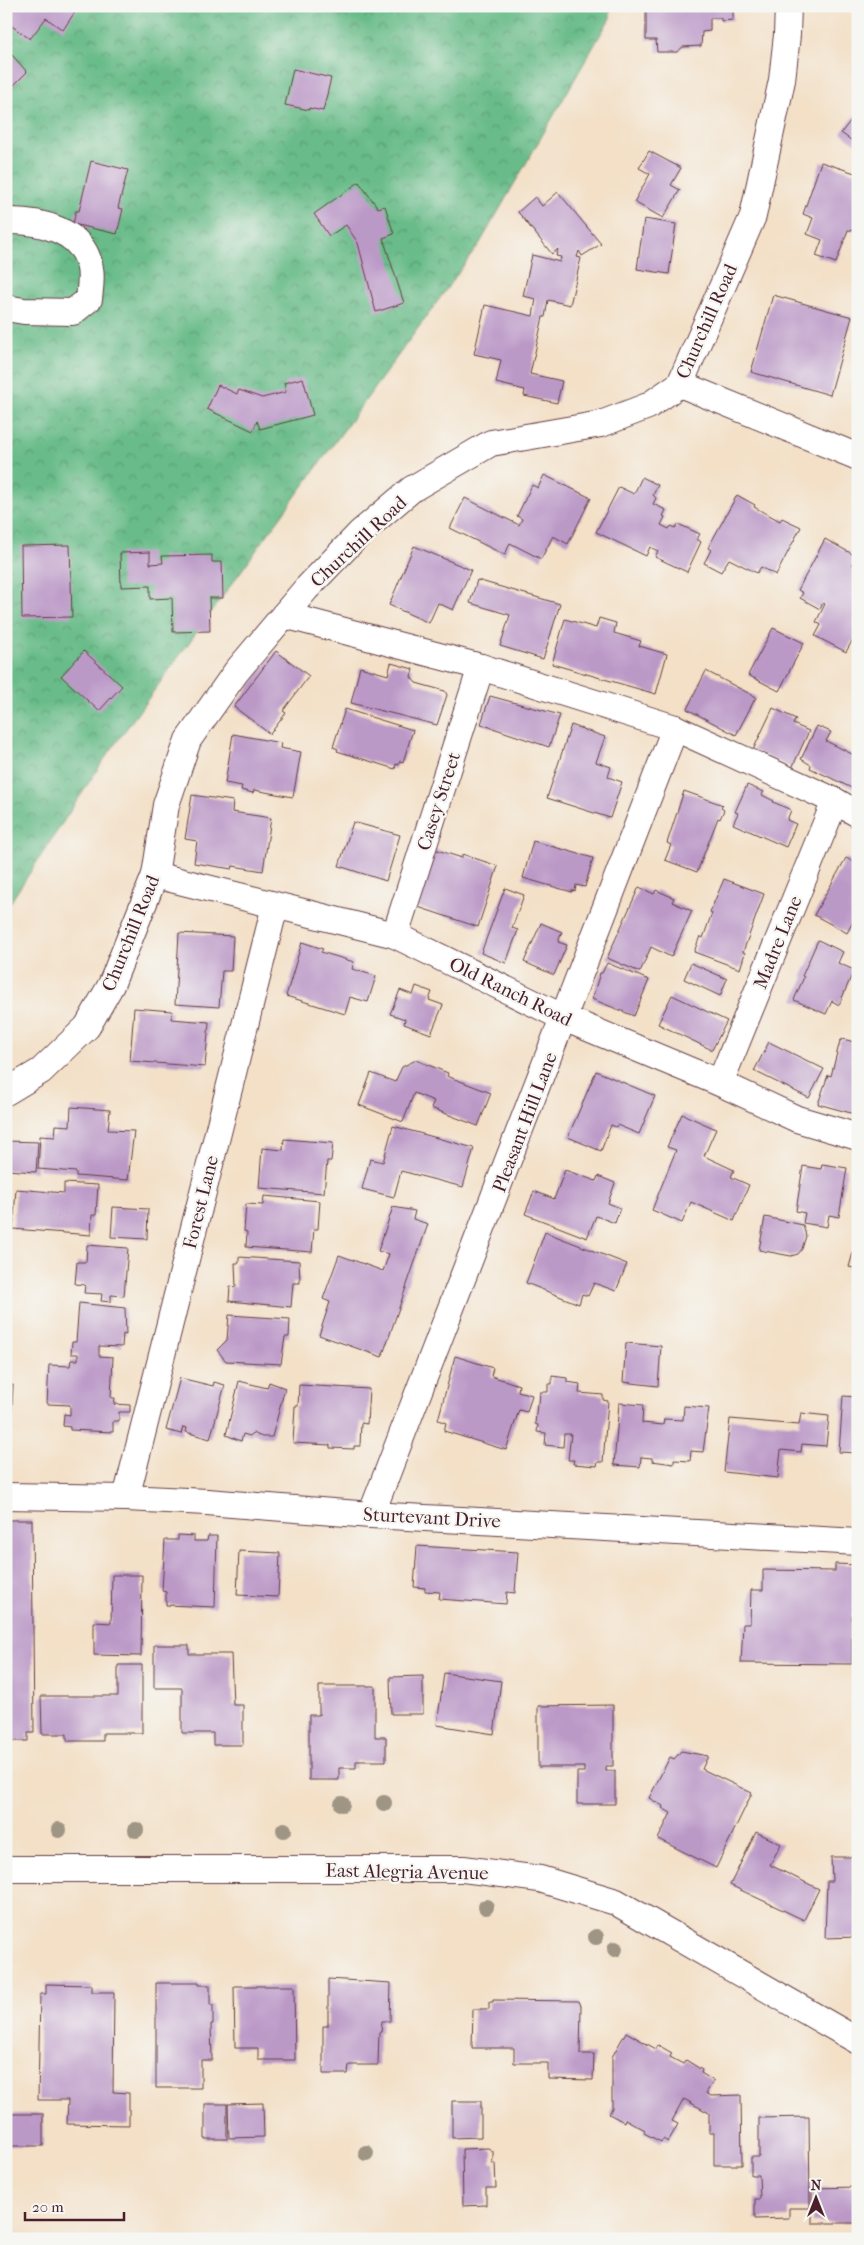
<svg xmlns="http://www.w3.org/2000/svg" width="864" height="2245" font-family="'IM FELL French Canon',serif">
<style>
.forest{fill:url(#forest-crowns);stroke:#5a6e5a}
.building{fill:#bb99c7}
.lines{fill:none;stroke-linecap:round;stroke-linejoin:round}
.minor-casing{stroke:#633c42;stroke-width:28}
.minor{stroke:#fff;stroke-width:26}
.tree{fill:#9f9585}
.labels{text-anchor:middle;stroke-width:4.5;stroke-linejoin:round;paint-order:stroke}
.street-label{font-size:19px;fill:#4a1f2b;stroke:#f6f6f2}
</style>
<defs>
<pattern id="forest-crowns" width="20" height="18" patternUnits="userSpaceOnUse" patternTransform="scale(1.25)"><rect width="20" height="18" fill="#69bc89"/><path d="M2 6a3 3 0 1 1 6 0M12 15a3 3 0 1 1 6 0" fill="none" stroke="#589870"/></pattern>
</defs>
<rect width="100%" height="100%" fill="#f6f6f2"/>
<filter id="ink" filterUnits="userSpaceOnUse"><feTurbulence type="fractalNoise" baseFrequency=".02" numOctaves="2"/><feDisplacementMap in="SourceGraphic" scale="10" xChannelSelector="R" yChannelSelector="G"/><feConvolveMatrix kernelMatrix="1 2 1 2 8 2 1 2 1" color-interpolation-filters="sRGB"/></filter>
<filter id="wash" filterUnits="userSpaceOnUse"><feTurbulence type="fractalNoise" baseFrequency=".0096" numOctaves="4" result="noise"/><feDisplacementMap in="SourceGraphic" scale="20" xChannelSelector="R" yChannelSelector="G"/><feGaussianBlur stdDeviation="1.12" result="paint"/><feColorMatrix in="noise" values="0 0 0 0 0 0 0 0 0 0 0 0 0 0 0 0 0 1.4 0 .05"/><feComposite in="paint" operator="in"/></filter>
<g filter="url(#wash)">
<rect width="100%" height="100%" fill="#f3e0c7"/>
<polygon class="forest" points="6,6 610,6 610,18 480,243 105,758 6,909"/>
<g id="blocks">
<g class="building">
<polygon points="8,6 79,6 63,30 46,18 30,39 6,22"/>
<polygon points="646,6 733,6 733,20 721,21 721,18 710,18 710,31 702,32 701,46 683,47 677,52 657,52 656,40 646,40"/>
<polygon points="6,48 27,72 6,93"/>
<polygon points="293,69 331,78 323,111 309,108 309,110 285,105"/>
<polygon points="858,111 858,145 841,133"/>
<polygon points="649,151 681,168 671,185 680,190 663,218 634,202 650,174 639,168"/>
<polygon points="91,161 128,170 118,208 123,209 117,234 73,224 76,211 79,211"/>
<polygon points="821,162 858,174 858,231 848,230 836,263 816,256 822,240 807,234 813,218 803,214"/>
<polygon points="359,182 378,208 385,206 394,234 383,238 404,303 376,312 358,243 346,225 329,236 314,214"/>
<polygon points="558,192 601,244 582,256 579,251 577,257 581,258 570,305 548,300 545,317 543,317 530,374 562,381 557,403 524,396 525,390 496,383 501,360 474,354 485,305 533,316 536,299 523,296 532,255 560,262 561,257 556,256 558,249 552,254 518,212 535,197 542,206"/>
<polygon points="644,219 676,224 669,274 637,269"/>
<polygon points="773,295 852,317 830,395 751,372"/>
<polygon points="303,378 313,415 260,429 257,421 253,431 207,409 218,385 237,394 239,390 262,398 286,392 284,383"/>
<polygon points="544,475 591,498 568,544 553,536 541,559 510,543 505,555 450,528 465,498 519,525 522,519 517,516 532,485 538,488"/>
<polygon points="642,477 658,485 653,495 656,498 653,504 666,510 663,516 665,517 661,525 669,529 671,526 676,528 678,524 700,534 697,539 701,542 687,572 655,557 658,551 650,547 646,556 596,532 619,487 634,494"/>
<polygon points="737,495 755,505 754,507 780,521 782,518 801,527 776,575 761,567 757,573 729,559 721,572 704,563 711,550 708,548"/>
<polygon points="825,539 856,556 852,564 858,567 858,637 855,642 852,641 846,652 815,636 821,625 816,622 825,604 823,603 820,609 800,598 803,593 798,590"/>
<polygon points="70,545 72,617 22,618 21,546"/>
<polygon points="414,546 471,570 453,610 438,603 429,623 389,605"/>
<polygon points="150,552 150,564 163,563 162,556 212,555 212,562 222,562 223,598 209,598 210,631 173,632 172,598 150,599 150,586 121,587 120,553"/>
<polygon points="477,580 560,604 543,659 500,646 510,615 470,603"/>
<polygon points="599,618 616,623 614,633 641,641 639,646 667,654 656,694 552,664 565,619 596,628"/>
<polygon points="773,628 804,643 779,691 748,675"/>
<polygon points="84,651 122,686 99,711 61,676"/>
<polygon points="276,651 309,676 283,711 286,713 270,734 234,707"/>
<polygon points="391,663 413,669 411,677 416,683 445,691 447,695 437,725 351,703 360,667 388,675"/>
<polygon points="706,671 756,697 736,735 687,709"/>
<polygon points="490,696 560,715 549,747 481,724"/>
<polygon points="773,708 796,719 793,724 809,731 792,768 753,750"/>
<polygon points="345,709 413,730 403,762 400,761 399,765 396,764 395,769 337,751 338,749 333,747"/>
<polygon points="571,725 605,737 596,762 611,767 608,777 622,782 610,818 547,798"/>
<polygon points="817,726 831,732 826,741 858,757 858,791 810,768 811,765 801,759"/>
<polygon points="233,734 281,743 280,748 301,752 293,797 254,790 253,793 241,790 242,786 225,783"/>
<polygon points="747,785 764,792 762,795 774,801 773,802 791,810 787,820 796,824 786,847 733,824 738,813 735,812"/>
<polygon points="684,791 723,805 721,808 724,810 720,819 718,818 697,872 665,860 671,845 667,843"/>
<polygon points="192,795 233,801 232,812 271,818 263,871 233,866 232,869 194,863 197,841 185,839"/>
<polygon points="353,822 400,835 386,881 339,866"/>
<polygon points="533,841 593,858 585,887 576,885 575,891 572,890 572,892 523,878"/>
<polygon points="425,846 462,858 462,854 498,866 478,927 406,903"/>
<polygon points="846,858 858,864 858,920 855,918 847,933 814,915"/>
<polygon points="724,879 764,894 743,952 745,953 740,969 694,952 700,936 703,938 712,913 710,912"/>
<polygon points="639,887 654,894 656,890 674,898 672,902 692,911 671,957 651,947 640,972 607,958"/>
<polygon points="505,888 524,895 512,928 518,930 506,963 481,953"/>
<polygon points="541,923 562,932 558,942 567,945 554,975 524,962"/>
<polygon points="179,933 233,936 231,971 222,971 219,1007 175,1004"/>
<polygon points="818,940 843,952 838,963 854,970 839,1005 832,1001 826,1014 794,1000 804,977 802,976"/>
<polygon points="302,942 323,949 321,952 354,962 352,969 376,976 368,1002 350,997 345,1014 286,996"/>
<polygon points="607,963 649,980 634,1016 592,999 600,973 602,973"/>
<polygon points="691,963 727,979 720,996 684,979"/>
<polygon points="416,986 432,992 429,1000 443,1005 431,1034 404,1024 405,1019 390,1014 400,990 413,995"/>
<polygon points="672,995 727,1021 712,1050 658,1024"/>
<polygon points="134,1008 172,1011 171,1019 209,1022 205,1067 130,1061"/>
<polygon points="843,1039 858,1043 858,1115 818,1104 828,1075 831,1076 840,1041"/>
<polygon points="769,1042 824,1069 809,1098 754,1071"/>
<polygon points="416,1060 448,1073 447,1076 491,1093 478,1126 431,1108 434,1101 414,1093 403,1122 359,1105 371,1073 395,1082 402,1067"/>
<polygon points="596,1071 655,1096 639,1134 617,1125 616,1127 611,1125 601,1151 568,1137"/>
<polygon points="71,1107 110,1110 108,1130 134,1131 128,1180 76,1176 76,1172 38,1169 40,1136 55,1137 56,1125 70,1126"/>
<polygon points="682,1114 716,1129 704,1156 734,1170 731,1177 749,1185 734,1221 691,1202 682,1223 652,1210 676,1150 667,1147"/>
<polygon points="393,1126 474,1148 463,1187 401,1171 394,1197 362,1189 370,1159 383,1162"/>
<polygon points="284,1139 333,1143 331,1161 327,1161 324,1193 259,1188 262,1148 283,1150"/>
<polygon points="6,1141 38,1142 36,1172 6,1170"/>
<polygon points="822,1164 847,1168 839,1217 829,1215 827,1227 803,1223 805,1213 796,1211 803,1166 821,1169"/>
<polygon points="565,1170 596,1181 598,1176 615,1183 608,1203 620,1208 615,1223 596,1216 587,1238 525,1214 534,1191 554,1199"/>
<polygon points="64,1183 98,1185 96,1215 92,1215 91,1235 13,1229 16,1189 64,1193"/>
<polygon points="264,1196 320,1201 318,1229 314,1229 312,1252 246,1247 247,1232 244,1231 246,1204 263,1205"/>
<polygon points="113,1207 148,1209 147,1239 111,1237"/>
<polygon points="393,1207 415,1211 413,1219 428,1224 382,1357 319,1335 330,1302 323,1299 339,1255 383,1271 389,1254 378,1251"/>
<polygon points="765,1217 803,1225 806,1236 802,1249 798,1254 791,1256 759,1250"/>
<polygon points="545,1232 627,1264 616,1291 594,1283 588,1296 582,1294 579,1304 526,1283"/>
<polygon points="858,1235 858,1269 849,1267"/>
<polygon points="87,1245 128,1248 124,1296 111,1295 111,1302 101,1301 102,1294 84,1293 85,1285 75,1284 77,1262 86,1262"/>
<polygon points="239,1257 299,1261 300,1283 293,1283 291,1307 229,1301 230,1286 236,1287 235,1263 239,1263"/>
<polygon points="79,1303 125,1308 126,1335 123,1334 122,1347 99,1346 99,1356 113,1357 111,1398 115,1398 114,1404 130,1405 130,1412 119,1412 119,1421 113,1421 113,1432 70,1430 70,1427 63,1426 64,1414 70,1415 70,1405 47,1404 49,1365 70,1366 71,1360 78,1360 78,1354 71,1354 72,1342 76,1342"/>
<polygon points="229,1315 290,1319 289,1337 285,1337 281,1364 226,1361 217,1350 227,1340"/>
<polygon points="626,1343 661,1346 658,1386 623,1382"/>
<polygon points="455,1356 493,1368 491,1376 519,1385 518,1391 532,1395 527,1412 519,1410 506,1450 444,1431 446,1423 438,1420"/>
<polygon points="552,1376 567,1378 567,1382 580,1384 579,1393 603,1395 603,1400 608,1401 603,1462 598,1462 597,1466 573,1464 574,1460 568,1460 571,1434 564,1434 563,1447 545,1445 546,1433 537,1432 538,1425 535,1424 537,1404 539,1404 540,1392 548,1392 548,1384 552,1384"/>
<polygon points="180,1378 213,1386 214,1382 225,1385 210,1439 186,1432 187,1428 183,1427 181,1434 166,1430"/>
<polygon points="239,1381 267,1388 269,1382 285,1388 272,1437 262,1437 253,1433 250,1436 243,1434 241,1441 226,1435"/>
<polygon points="6,1384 13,1385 11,1428 6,1427"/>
<polygon points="299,1385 369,1389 367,1424 361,1423 360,1446 354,1446 354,1449 330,1448 330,1445 293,1443 295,1406 298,1406"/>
<polygon points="843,1396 858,1397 858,1453 839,1452"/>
<polygon points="619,1403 643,1405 642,1423 663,1425 664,1419 683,1420 684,1406 709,1408 703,1452 691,1451 690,1461 674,1460 674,1464 652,1461 652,1458 641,1457 640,1467 614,1465"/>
<polygon points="801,1413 829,1416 826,1446 802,1444 801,1452 781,1450 778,1478 724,1472 730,1419 799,1425"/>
<polygon points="6,1520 32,1520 34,1733 28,1733 28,1741 6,1741"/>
<polygon points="178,1535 194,1536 194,1541 207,1541 208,1536 217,1536 215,1607 166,1605 166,1592 162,1591 165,1540 178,1540"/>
<polygon points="417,1546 518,1552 515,1593 507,1592 506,1604 439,1599 440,1592 425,1591 425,1588 414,1587"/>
<polygon points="239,1551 280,1553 278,1597 237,1595"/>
<polygon points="835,1564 858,1565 858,1615 852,1615 852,1664 741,1663 743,1624 750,1624 751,1590 763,1590 763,1570 835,1571"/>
<polygon points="112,1575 142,1575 141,1656 94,1655 94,1622 111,1623"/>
<polygon points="154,1645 189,1645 189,1654 231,1654 233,1705 243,1705 243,1745 213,1745 213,1733 182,1733 182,1688 154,1688"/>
<polygon points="118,1665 142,1665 142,1733 103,1733 103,1741 67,1741 67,1734 42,1734 41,1696 118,1696"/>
<polygon points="444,1673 501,1681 494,1734 437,1725"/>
<polygon points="423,1676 423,1714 391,1714 390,1677"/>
<polygon points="319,1686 375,1686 375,1737 386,1737 386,1761 356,1761 356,1768 339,1768 339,1780 309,1780 309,1715 319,1715"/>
<polygon points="613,1705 613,1766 606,1766 606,1771 615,1771 615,1804 577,1804 577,1772 584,1772 584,1767 538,1767 538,1706"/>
<polygon points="681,1751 708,1756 702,1769 752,1793 716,1868 658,1839 671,1813 662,1808 663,1806 649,1798 670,1757 674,1759"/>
<polygon points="756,1832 781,1844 770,1865 819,1889 804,1920 730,1885"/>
<polygon points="831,1857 858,1857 858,1937 825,1938 827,1881 832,1881"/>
<polygon points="328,1979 391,1983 390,2021 382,2021 381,2032 379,2032 378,2065 349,2065 348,2074 323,2074 323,2026 328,2026"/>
<polygon points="156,1983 199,1983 199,1985 210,1985 210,2005 213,2005 213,2024 211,2024 212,2060 201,2060 201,2088 156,2088"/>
<polygon points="46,1984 92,1985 92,1992 114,1992 113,2092 129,2093 129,2125 67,2124 68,2100 38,2100 40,1994 46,1994"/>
<polygon points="234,1986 294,1986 295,2060 258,2060 258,2048 235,2048"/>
<polygon points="493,2000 579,2001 581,2006 580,2054 594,2054 593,2080 548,2079 548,2063 514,2063 514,2048 472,2048 473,2009 489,2009 489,2002 493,2002"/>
<polygon points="626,2032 656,2049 658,2045 672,2053 670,2057 683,2064 686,2060 702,2070 701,2073 714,2081 706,2093 711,2096 741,2095 742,2165 714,2165 714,2133 709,2133 709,2113 684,2099 672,2121 678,2124 668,2142 663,2139 661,2142 644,2133 645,2130 625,2119 624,2122 609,2114 612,2108 612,2057"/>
<polygon points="452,2101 481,2101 481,2137 452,2138"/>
<polygon points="263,2103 264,2137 229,2138 228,2104"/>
<rect x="205" y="2104" width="22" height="35"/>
<rect x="6" y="2114" width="37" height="32"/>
<polygon points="809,2117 810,2208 789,2208 789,2218 755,2219 755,2199 760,2199 759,2175 751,2175 751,2157 759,2157 759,2118"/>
<polygon points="488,2148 493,2151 493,2160 491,2163 495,2163 496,2188 486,2188 486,2205 463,2206 462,2149"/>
<polygon points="858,2187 858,2223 812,2223 812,2188"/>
</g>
</g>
</g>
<g filter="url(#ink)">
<use href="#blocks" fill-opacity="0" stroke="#633c42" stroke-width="1"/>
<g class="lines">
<g class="minor-casing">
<g id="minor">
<path d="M6 221C39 220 84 230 90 268 92 278 90 289 89 299L73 312 24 311 6 308"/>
<polyline points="680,384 858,457"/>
<polyline points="284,615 481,667 675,728 835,801 858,814"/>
<polyline points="155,875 395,935 564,1018 720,1083 797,1119 858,1137"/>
<polyline points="395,935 481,667"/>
<polyline points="720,1083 835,801"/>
<polyline points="6,1092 41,1071 87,1027 111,985 155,875 166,805 188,740 236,672 306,589 360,533 412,489 491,443 601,424 648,406 680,384 753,216 782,80 787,35 788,6"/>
<polyline points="6,1496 126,1498 207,1502 371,1515 858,1542"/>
<polyline points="126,1498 275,906"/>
<polyline points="371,1515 675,728"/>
<polyline points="6,1869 463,1869 540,1879 616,1902 858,2041"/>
</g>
</g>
<use href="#minor" class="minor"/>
</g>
<g class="tree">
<circle cx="384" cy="1803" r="8"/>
<circle cx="342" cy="1804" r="8"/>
<circle cx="59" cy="1830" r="8"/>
<circle cx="136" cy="1830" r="8"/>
<circle cx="284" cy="1830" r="8"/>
<circle cx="486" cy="1907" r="8"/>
<circle cx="596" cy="1937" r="8"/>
<circle cx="615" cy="1949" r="8"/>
<circle cx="366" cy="2153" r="8"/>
</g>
</g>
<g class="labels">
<g class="street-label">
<text transform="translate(706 321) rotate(-66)" y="7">Churchill Road</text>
<text transform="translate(358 541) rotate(-43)" y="7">Churchill Road</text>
<text transform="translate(438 801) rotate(-72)" y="7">Casey Street</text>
<text transform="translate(130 933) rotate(-68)" y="7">Churchill Road</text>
<text transform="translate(777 942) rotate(-68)" y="7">Madre Lane</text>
<text transform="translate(511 991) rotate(26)" y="7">Old Ranch Road</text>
<text transform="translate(524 1122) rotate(-69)" y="7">Pleasant Hill Lane</text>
<text transform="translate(200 1202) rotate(-76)" y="7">Forest Lane</text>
<text transform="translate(432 1517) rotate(3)" y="7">Sturtevant Drive</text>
<text transform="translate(407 1871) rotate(1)" y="7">East Alegria Avenue</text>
</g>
</g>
<rect width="864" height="2245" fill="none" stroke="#f6f6f2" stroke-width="25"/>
<g transform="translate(816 2198)" stroke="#f6f6f2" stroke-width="4" paint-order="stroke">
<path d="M0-4L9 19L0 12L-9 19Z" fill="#4a1f2b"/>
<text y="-8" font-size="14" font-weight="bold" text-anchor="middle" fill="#4a1f2b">N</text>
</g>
<path d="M25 2212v8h99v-8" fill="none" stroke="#4a1f2b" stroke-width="2.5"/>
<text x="32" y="2212" font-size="15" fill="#4a1f2b" stroke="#f6f6f2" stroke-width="4" paint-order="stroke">20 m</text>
</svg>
